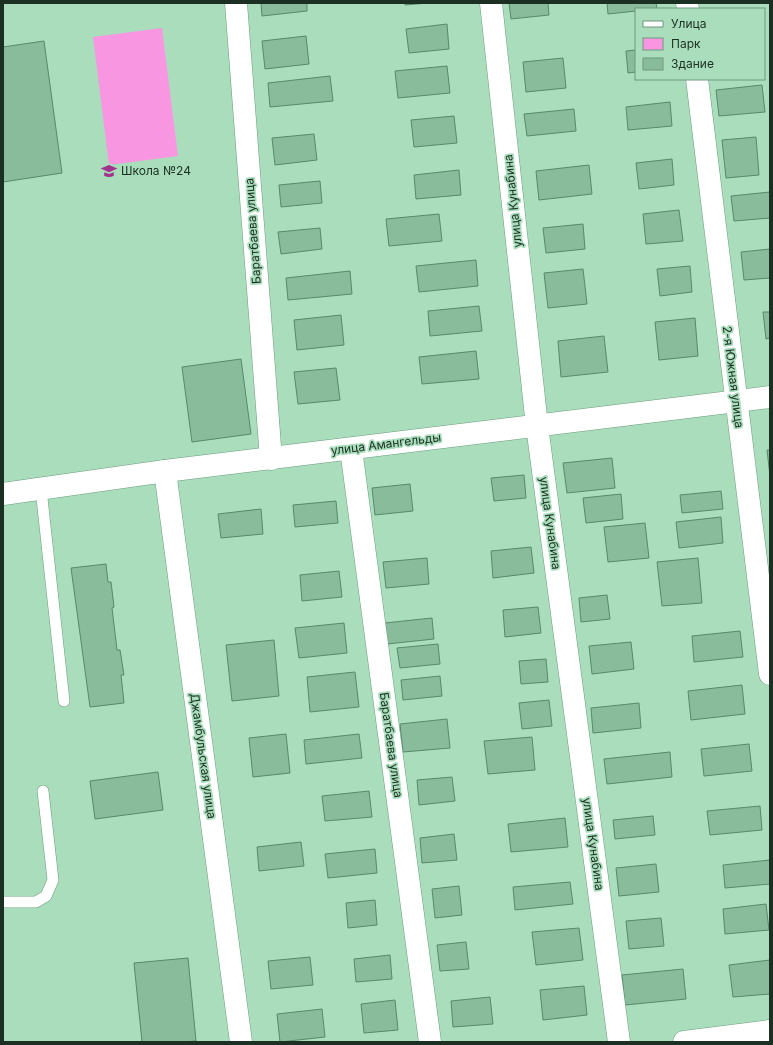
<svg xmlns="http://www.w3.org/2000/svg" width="773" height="1045" font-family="Inter,sans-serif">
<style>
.green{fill:#f996e2}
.building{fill:#89bc9b;stroke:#57896a}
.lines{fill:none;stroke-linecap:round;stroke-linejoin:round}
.service-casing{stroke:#6a9d7c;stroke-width:12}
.minor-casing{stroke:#6a9d7c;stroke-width:23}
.tertiary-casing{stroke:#6a9d7c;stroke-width:23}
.service{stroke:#fff;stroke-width:11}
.minor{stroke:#fff;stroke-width:22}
.tertiary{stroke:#fff;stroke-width:22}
.labels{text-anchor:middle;stroke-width:3.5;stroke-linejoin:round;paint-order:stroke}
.poi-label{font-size:12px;fill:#1b3023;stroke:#a9ddbb;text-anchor:start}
.street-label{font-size:12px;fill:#1b3023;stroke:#a9ddbb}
</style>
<rect width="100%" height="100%" fill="#a9ddbb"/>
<polygon class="green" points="162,28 178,156 109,165 93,37"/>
<g class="building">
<polygon points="261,3 307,3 307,11 262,16"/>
<polygon points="405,3 428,3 405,5"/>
<polygon points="509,3 548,3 549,15 511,19"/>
<polygon points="607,3 656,3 657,9 636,9 636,11 608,14"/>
<polygon points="447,24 449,49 409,53 406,29"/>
<polygon points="306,36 309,64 265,69 262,41"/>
<polygon points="44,41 62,173 3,182 3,47"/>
<polygon points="636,50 636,72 628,73 626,51"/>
<polygon points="563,58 566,88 526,92 523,62"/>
<polygon points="447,66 450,93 398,98 395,71"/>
<polygon points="330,76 333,101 270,107 268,83"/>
<polygon points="762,85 765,112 719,116 716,90"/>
<polygon points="670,102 672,126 628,130 626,107"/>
<polygon points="574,109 576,131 527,136 524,114"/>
<polygon points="454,116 457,143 414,147 411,120"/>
<polygon points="314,134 317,160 275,165 272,138"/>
<polygon points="756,137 759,175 726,178 722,140"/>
<polygon points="672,159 674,185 639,189 636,163"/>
<polygon points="589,165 592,194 539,200 536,171"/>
<polygon points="459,170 461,195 416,199 414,175"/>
<polygon points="320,181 322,203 281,207 279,185"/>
<polygon points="770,192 770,218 734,221 731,196"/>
<polygon points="679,210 683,241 646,244 643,214"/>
<polygon points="439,214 442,241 389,246 386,219"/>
<polygon points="583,224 585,249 546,253 543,228"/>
<polygon points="320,228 322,249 281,254 278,232"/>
<polygon points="770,249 770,278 744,280 741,252"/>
<polygon points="476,260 478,286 419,292 416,266"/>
<polygon points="690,266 692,292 660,296 657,269"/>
<polygon points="583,269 587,304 548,308 544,273"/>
<polygon points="350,271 352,294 288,300 286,278"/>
<polygon points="479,306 482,331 430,336 428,311"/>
<polygon points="763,312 770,312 770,338 766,339"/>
<polygon points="341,315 344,345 297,350 294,320"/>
<polygon points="695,318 698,356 659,360 655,322"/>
<polygon points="604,336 608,372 561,377 558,341"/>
<polygon points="476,351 479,379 422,384 419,357"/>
<polygon points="241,359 251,434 192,442 182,367"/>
<polygon points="336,368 340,400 298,404 294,372"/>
<polygon points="767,450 770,450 770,476"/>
<polygon points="612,458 615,488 567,493 563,463"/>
<polygon points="524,475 526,498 494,501 491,478"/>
<polygon points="410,484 413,511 375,515 372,488"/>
<polygon points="721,491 723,509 682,513 680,495"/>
<polygon points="621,494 623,519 586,523 583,498"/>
<polygon points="336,501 338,523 295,527 293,505"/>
<polygon points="261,509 263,534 221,538 218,514"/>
<polygon points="721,517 723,543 679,548 676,522"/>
<polygon points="645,523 649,558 608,562 604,527"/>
<polygon points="531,547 534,573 493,578 491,551"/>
<polygon points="427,558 429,584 386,588 383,562"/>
<polygon points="698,558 702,603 662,606 657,562"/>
<polygon points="106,564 108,582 111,582 114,607 112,608 117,650 120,650 124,675 121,675 124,703 90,707 71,568"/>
<polygon points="339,571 342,597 302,601 300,575"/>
<polygon points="607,595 610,619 581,622 579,598"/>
<polygon points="538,607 541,633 505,637 503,610"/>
<polygon points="432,618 434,639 387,644 385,623"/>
<polygon points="344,623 347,653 299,658 295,628"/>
<polygon points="740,631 743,657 694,662 692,636"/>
<polygon points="274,640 279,696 232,701 226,645"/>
<polygon points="631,642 634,669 592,674 589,646"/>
<polygon points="438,644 440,664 400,668 397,648"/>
<polygon points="546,659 548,682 521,684 519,661"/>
<polygon points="355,672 359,707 310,712 307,677"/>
<polygon points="440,676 442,696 403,700 401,680"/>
<polygon points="742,685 745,714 691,720 688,691"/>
<polygon points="549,700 552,726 522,729 519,703"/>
<polygon points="639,703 641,728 593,733 591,708"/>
<polygon points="447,719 450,748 403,752 400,724"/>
<polygon points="286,734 290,773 253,777 249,738"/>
<polygon points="359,734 362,758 306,764 304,740"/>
<polygon points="532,737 535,770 488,774 484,741"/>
<polygon points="749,744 752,771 704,776 701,749"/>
<polygon points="670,752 672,777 607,784 604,759"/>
<polygon points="158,772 163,810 95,819 90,781"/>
<polygon points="452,777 455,801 419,805 417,780"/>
<polygon points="369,791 372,817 325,821 322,796"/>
<polygon points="760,806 762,830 710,835 707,811"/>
<polygon points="653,816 655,835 615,839 613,820"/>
<polygon points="565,818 568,847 511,852 508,824"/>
<polygon points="454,834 457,860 422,863 420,838"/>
<polygon points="301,842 304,866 259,871 257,847"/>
<polygon points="375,849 377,873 328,878 325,854"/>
<polygon points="770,860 770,884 725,888 723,865"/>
<polygon points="656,864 659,892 619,896 616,868"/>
<polygon points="570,882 573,904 515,910 513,887"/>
<polygon points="459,886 462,915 435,918 432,889"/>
<polygon points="375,900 377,925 348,928 346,903"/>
<polygon points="766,904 769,930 725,934 723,909"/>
<polygon points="661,918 664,946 629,949 626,921"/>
<polygon points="579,928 583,960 536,965 532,932"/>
<polygon points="466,942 469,969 440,971 437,945"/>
<polygon points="390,955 392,979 356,982 354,959"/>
<polygon points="310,957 313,985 271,989 268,961"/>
<polygon points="188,958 196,1041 183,1042 142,1042 134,963"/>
<polygon points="770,960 770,994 733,997 729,965"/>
<polygon points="683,969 686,999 625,1005 622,975"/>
<polygon points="584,986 587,1015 543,1020 540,990"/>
<polygon points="490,997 493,1024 453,1027 451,1001"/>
<polygon points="395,1000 398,1030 364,1033 361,1004"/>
<polygon points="322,1009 325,1037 280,1042 277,1014"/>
</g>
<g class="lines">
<g class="service-casing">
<g id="service">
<polyline points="41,489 64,701"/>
<polyline points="3,902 36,902 46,896 53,880 43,791"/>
</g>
</g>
<g class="minor-casing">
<g id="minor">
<polyline points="236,3 271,459"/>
<polyline points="491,3 537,426 619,1042"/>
<polyline points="687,3 688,9"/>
<polyline points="697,79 770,674"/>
<polyline points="351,449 430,1042"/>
<polyline points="165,471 241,1042"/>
<polyline points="684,1042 770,1031"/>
</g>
</g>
<g class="tertiary-casing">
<polyline id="tertiary" points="3,494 165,471 770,397"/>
</g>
<use href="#service" class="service"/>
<use href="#minor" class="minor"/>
<use href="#tertiary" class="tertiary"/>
</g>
<defs>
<g id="school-bare" transform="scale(1.2)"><path d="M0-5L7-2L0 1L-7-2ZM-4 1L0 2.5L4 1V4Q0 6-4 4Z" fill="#a3328f" stroke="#a9ddbb" stroke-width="2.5" paint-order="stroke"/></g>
</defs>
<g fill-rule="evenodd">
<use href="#school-bare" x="109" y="171"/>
</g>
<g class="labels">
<g class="poi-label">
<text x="121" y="175">Школа №24</text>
</g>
<g class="street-label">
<text transform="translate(513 201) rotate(-96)" y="4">улица Кунабина</text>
<text transform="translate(253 231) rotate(-94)" y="4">Баратбаева улица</text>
<text transform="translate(733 377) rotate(83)" y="4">2-я Южная улица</text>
<text transform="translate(386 444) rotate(-7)" y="4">улица Амангельды</text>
<text transform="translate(550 523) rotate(82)" y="4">улица Кунабина</text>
<text transform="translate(391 745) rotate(82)" y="4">Баратбаева улица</text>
<text transform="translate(203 756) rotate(82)" y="4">Джамбульская улица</text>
<text transform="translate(593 844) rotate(82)" y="4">улица Кунабина</text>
</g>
</g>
<rect width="773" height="1045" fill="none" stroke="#1b3023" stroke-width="8"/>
<rect x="635" y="8" width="130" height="72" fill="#a9ddbb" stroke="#70987e"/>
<rect x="643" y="21" width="20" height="6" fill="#ffffff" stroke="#70987e"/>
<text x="671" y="28" font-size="12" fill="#1b3023">Улица</text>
<rect x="643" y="38" width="20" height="12" fill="#f996e2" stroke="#70987e"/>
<text x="671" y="48" font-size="12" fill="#1b3023">Парк</text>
<rect x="643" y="58" width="20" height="12" fill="#89bc9b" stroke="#70987e"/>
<text x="671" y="68" font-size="12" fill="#1b3023">Здание</text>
</svg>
